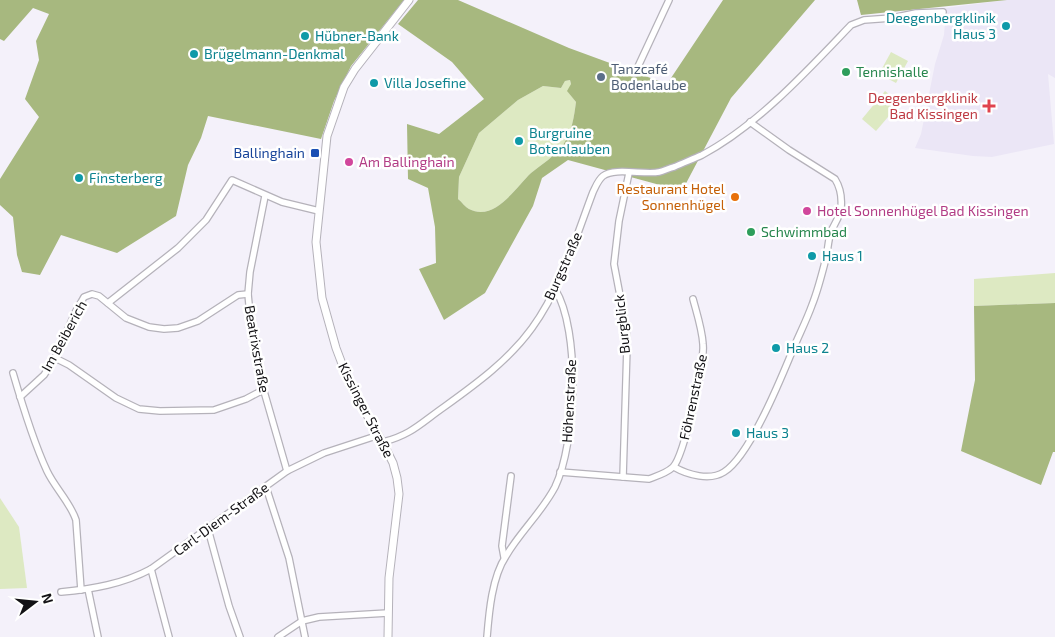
<svg xmlns="http://www.w3.org/2000/svg" width="1055" height="637" font-family="'Exo 2',sans-serif">
<style>
.built{fill:#ebe6f6}
.green{fill:#dde9c2}
.forest{fill:#a7b87f;fill-rule:evenodd}
.lines{fill:none;stroke-linecap:round;stroke-linejoin:round}
.minor-casing{stroke:#b5b2ba;stroke-width:8}
.tertiary-casing{stroke:#b5b2ba;stroke-width:9}
.minor{stroke:#fff;stroke-width:5.5}
.tertiary{stroke:#fff;stroke-width:7}
.culture-dot{fill:#0f9aa8;stroke:#fff;stroke-width:2}
.leisure-dot{fill:#2e9e5b;stroke:#fff;stroke-width:2}
.service-dot{fill:#5c6f8a;stroke:#fff;stroke-width:2}
.health-dot{fill:#e0444e;stroke:#fff;stroke-width:2}
.transit-dot{fill:#1a4fb4;stroke:#fff;stroke-width:2}
.hotel-dot{fill:#d1479c;stroke:#fff;stroke-width:2}
.food-dot{fill:#e8710a;stroke:#fff;stroke-width:2}
.labels{text-anchor:middle;stroke-width:5;stroke-linejoin:round;paint-order:stroke}
.culture-label{font-size:14px;fill:#0d838f;stroke:#fff;text-anchor:start}
.service-label{font-size:14px;fill:#4e5e75;stroke:#fff;text-anchor:start}
.leisure-label{font-size:14px;fill:#27864d;stroke:#fff;text-anchor:start}
.health-label{font-size:14px;fill:#be3a42;stroke:#fff;text-anchor:end}
.transit-label{font-size:14px;fill:#164399;stroke:#fff;text-anchor:end}
.hotel-label{font-size:14px;fill:#b23c85;stroke:#fff;text-anchor:start}
.food-label{font-size:14px;fill:#c56008;stroke:#fff;text-anchor:end}
.street-label{font-size:14px;fill:#131215;stroke:#fff}
</style>
<rect width="100%" height="100%" fill="#f4f1fa"/>
<polygon class="built" points="1006,0 1055,0 1055,78 1048,74 1054,144 992,157 973,156 915,148 921,134 935,64 944,35 946,8"/>
<g class="green">
<polygon points="891,52 908,61 896,83 879,74"/>
<path d="M570 80 571 84 568 92 576 102C574 117 572 132 563 145 555 156 541 165 531 173 515 188 495 222 469 209 465 207 462 202 458 199L459 177 479 133 518 100 543 86 561 88 565 81Z"/>
<polygon points="885,91 900,103 876,131 862,119"/>
<polygon points="1055,273 1055,303 974,306 974,279"/>
<polygon points="0,498 19,527 27,588 0,589"/>
</g>
<g class="forest">
<polygon points="0,0 404,0 351,66 334,101 321,139 208,116 201,138 188,165 176,216 117,253 61,235 40,275 22,272 17,255 13,217 0,205 0,179 39,117 25,99 39,60 36,41 49,14 33,8 4,41 0,39"/>
<path d="M418 0H458L569 48 667 84 723 0H815L731 98 682 191 568 160 542 178 533 206 485 293 444 320 419 269 436 263 435 227 428 188 408 179 407 124 439 134 484 99 452 62 398 24ZM570 80 571 84 567 91 576 102C574 117 572 132 563 145 555 156 541 165 531 173 515 188 495 222 469 209 465 207 462 202 458 199L459 177 479 133 518 100 543 86 561 88 565 81Z"/>
<polygon points="857,0 1007,0 861,15"/>
<polygon points="1055,303 1055,452 1053,452 1041,485 961,451 975,380 974,306"/>
</g>
<g class="lines">
<g class="minor-casing">
<g id="minor">
<polyline points="635,73 669,0"/>
<polyline points="265,196 250,272 248,294 252,335 259,374 287,471"/>
<polyline points="108,303 178,248 206,220 232,180 282,202 319,211"/>
<polyline points="55,358 69,365 116,398 139,409 160,411 214,410 246,399 263,390"/>
<path d="M13 373C22 404 33 441 47 471 55 488 70 502 76 520L81 590"/>
<polyline points="20,397 44,375 55,358 76,311 84,297 92,294 99,296 126,318 149,327 164,329 178,328 198,321 238,295 248,294"/>
<path d="M383 442C411 435 421 423 444 407 476 384 509 360 532 328 561 288 576 237 593 192 596 186 598 180 603 176 614 167 645 175 659 172 664 171 669 168 674 167 683 163 693 159 702 155 757 126 808 70 851 25L864 20 892 18 916 13 943 12"/>
<path d="M674 467C688 475 710 481 724 472 750 456 782 376 794 347 800 333 807 319 812 305 818 290 822 274 826 258 828 250 828 240 831 232 834 224 840 217 841 208 842 198 840 187 835 179L789 150 750 122"/>
<path d="M560 472 649 479C657 476 667 473 673 467 684 456 705 361 703 344 702 329 697 314 693 299"/>
<polyline points="623,477 627,347 626,327 614,264 619,221 629,173"/>
<polyline points="266,487 289,558 305,637"/>
<polyline points="208,529 229,606 240,637"/>
<polyline points="504,557 502,546 511,476"/>
<polyline points="151,569 169,637"/>
<polyline points="88,589 98,637"/>
<path d="M61 592C93 589 123 584 151 569L287 471 324 453 379 435"/>
<polyline points="278,637 302,621 319,617 388,613"/>
<path d="M487 637C489 612 492 577 506 556 520 532 542 512 555 487 576 443 581 331 555 289"/>
</g>
</g>
<g class="tertiary-casing">
<polyline id="tertiary" points="388,637 389,578 399,494 397,478 393,463 384,445 350,385 336,348 322,298 316,242 327,136 344,87 355,69 409,0"/>
</g>
<use href="#minor" class="minor"/>
<use href="#tertiary" class="tertiary"/>
</g>
<g class="culture-dot">
<circle cx="1006" cy="26" r="5"/>
<circle cx="305" cy="36" r="5"/>
<circle cx="194" cy="54" r="5"/>
<circle cx="374" cy="83" r="5"/>
<circle cx="519" cy="141" r="5"/>
<circle cx="79" cy="178" r="5"/>
<circle cx="812" cy="256" r="5"/>
<circle cx="776" cy="348" r="5"/>
<circle cx="736" cy="433" r="5"/>
</g>
<g class="leisure-dot">
<circle cx="846" cy="72" r="5"/>
<circle cx="751" cy="232" r="5"/>
</g>
<circle class="service-dot" cx="601" cy="77" r="5"/>
<path class="health-dot" d="M986.5 98.5h5v5h5v5h-5v5h-5v-5h-5v-5h5z"/>
<rect class="transit-dot" x="310" y="148" width="10" height="10" rx="2.5"/>
<g class="hotel-dot">
<circle cx="349" cy="162" r="5"/>
<circle cx="807" cy="211" r="5"/>
</g>
<circle class="food-dot" cx="735" cy="197" r="5"/>
<g class="labels">
<g class="culture-label">
<text x="996" y="23" text-anchor="end">Deegenbergklinik<tspan x="996" dy="16">Haus 3</tspan></text>
<text x="315" y="41">Hübner-Bank</text>
<text x="204" y="59">Brügelmann-Denkmal</text>
<text x="384" y="88">Villa Josefine</text>
<text x="529" y="138">Burgruine<tspan x="529" dy="16">Botenlauben</tspan></text>
<text x="89" y="183">Finsterberg</text>
<text x="822" y="261">Haus 1</text>
<text x="786" y="353">Haus 2</text>
<text x="746" y="438">Haus 3</text>
</g>
<g class="service-label">
<text x="611" y="74">Tanzcafé<tspan x="611" dy="16">Bodenlaube</tspan></text>
</g>
<g class="leisure-label">
<text x="856" y="77">Tennishalle</text>
<text x="761" y="237">Schwimmbad</text>
</g>
<g class="health-label">
<text x="978" y="103">Deegenbergklinik<tspan x="978" dy="16">Bad Kissingen</tspan></text>
</g>
<g class="transit-label">
<text x="305" y="158">Ballinghain</text>
</g>
<g class="hotel-label">
<text x="359" y="167">Am Ballinghain</text>
<text x="817" y="216">Hotel Sonnenhügel Bad Kissingen</text>
</g>
<g class="food-label">
<text x="725" y="194">Restaurant Hotel<tspan x="725" dy="16">Sonnenhügel</tspan></text>
</g>
<g class="street-label">
<text transform="translate(563 266) rotate(-66)" y="5">Burgstraße</text>
<text transform="translate(622 324) rotate(-96)" y="5">Burgblick</text>
<text transform="translate(64 336) rotate(-61)" y="5">Im Beiberich</text>
<text transform="translate(257 349) rotate(80)" y="5">Beatrixstraße</text>
<text transform="translate(693 397) rotate(-78)" y="5">Föhrenstraße</text>
<text transform="translate(569 401) rotate(-87)" y="5">Höhenstraße</text>
<text transform="translate(366 410) rotate(63)" y="5">Kissinger Straße</text>
<text transform="translate(221 519) rotate(-36)" y="5">Carl-Diem-Straße</text>
</g>
</g>
<g transform="translate(35 602) rotate(74)" stroke="#ffffff" stroke-width="4" paint-order="stroke">
<path d="M0-4L9 19L0 12L-9 19Z" fill="#131215"/>
<text y="-8" font-size="14" font-weight="bold" text-anchor="middle" fill="#131215">N</text>
</g>
</svg>
